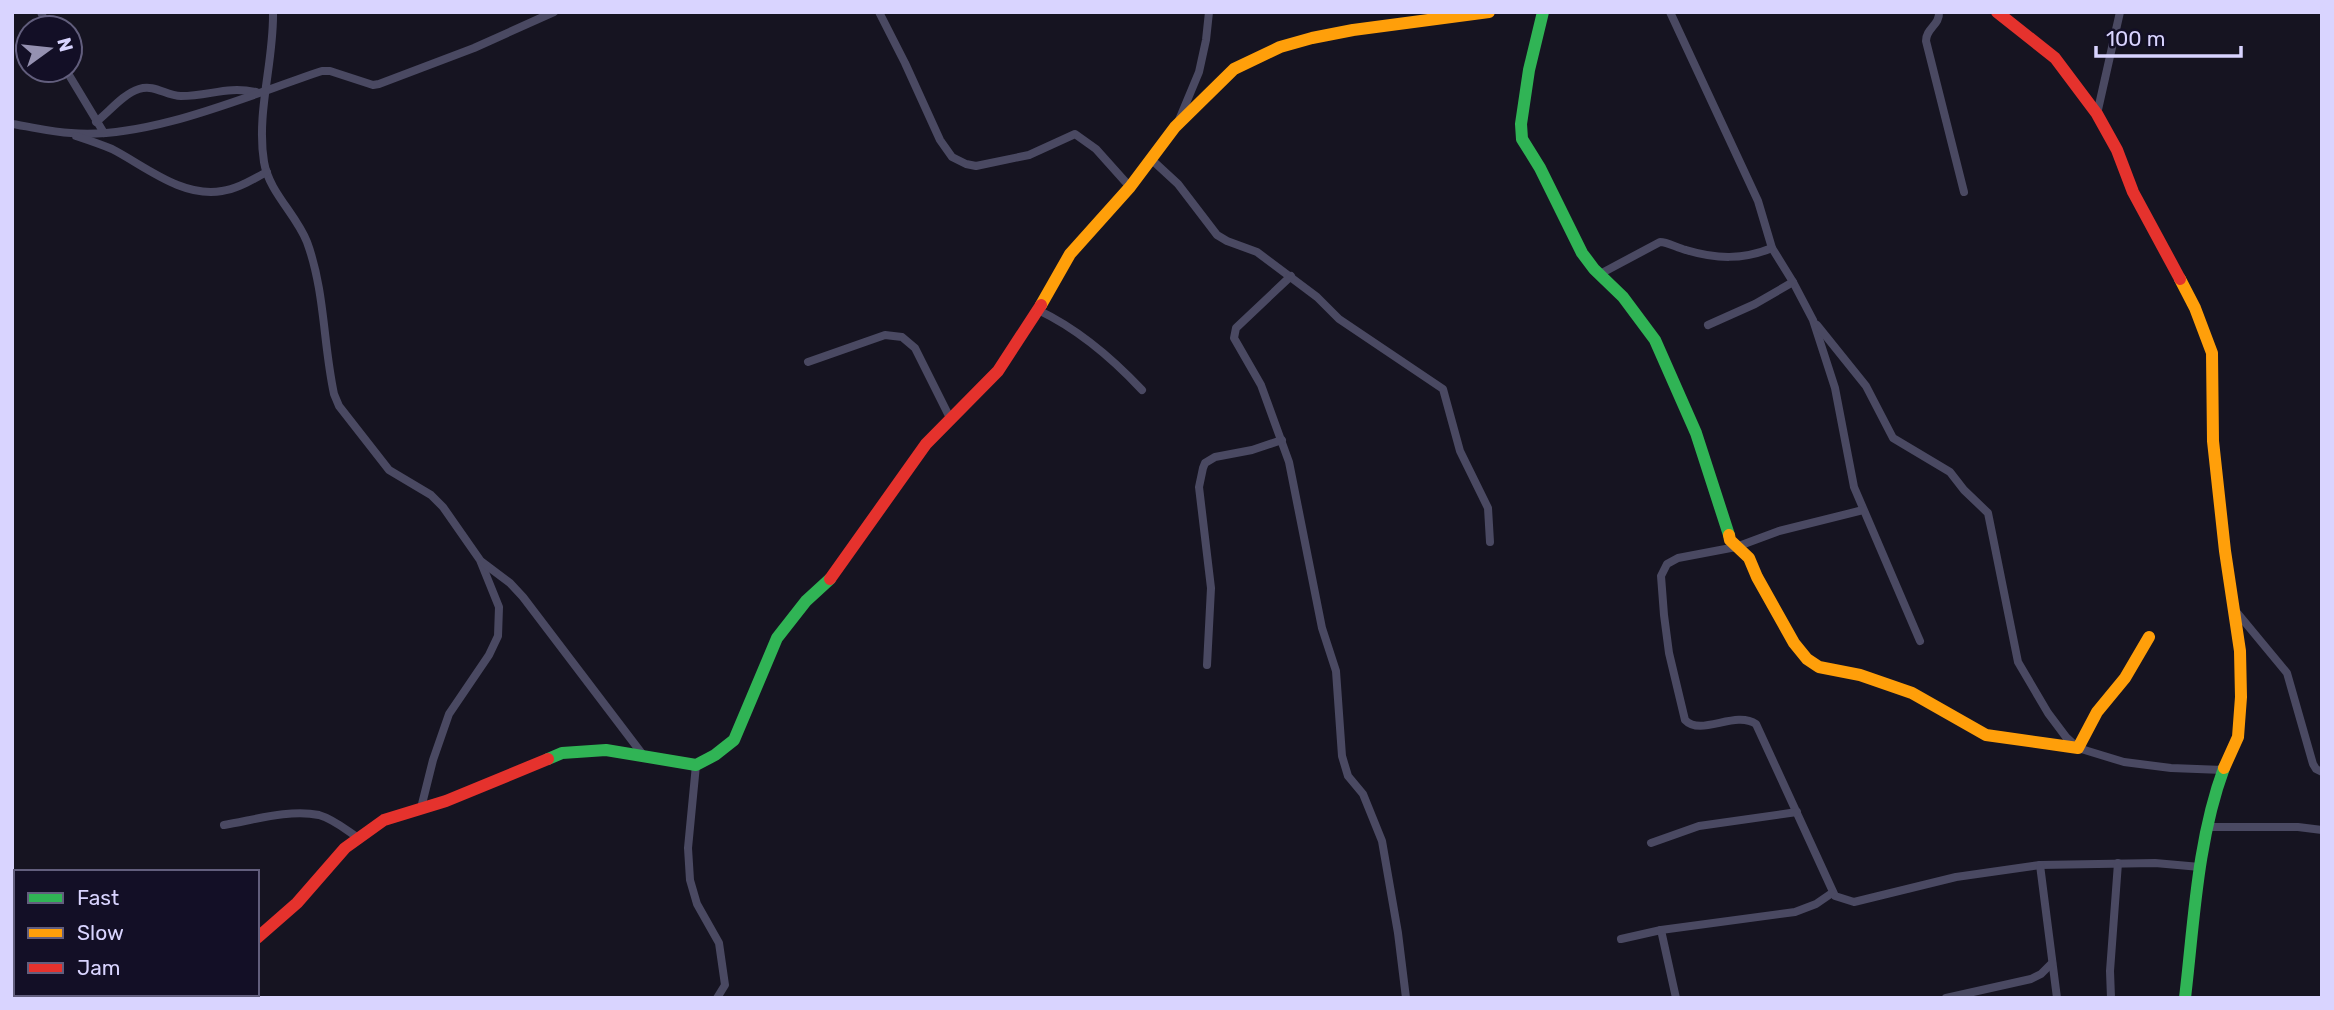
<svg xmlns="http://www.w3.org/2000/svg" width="2334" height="1010" font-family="Rubik,sans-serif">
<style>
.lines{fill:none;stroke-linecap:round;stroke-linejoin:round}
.street{stroke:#4a4962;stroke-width:8}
.fast{stroke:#30b455;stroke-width:12}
.slow{stroke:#ff9f0a;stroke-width:12}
.jam{stroke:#e5322d;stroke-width:12}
</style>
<rect width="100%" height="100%" fill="#161421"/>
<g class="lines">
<g class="street">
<polyline points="41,12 47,28"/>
<path d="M273 12C274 62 256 112 264 162 269 192 296 214 307 242 325 291 323 343 334 394L339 406 389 470 431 495 443 507 480 560 499 607 498 636 489 655 449 714 433 760 421 808"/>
<polyline points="879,12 905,63 940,140 952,157 966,164 976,166 1029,155 1075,134 1096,149 1130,187"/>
<polyline points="1670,12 1758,201 1772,248 1793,282 1813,320 1835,388 1854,487 1920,641"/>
<path d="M1939 12C1940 25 1926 28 1926 41L1964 192"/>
<polyline points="66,70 104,133"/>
<polyline points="2097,114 2120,12"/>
<polyline points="1179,120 1199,72 1206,40 1209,12"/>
<path d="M96 122C109 112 123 94 139 89 155 84 166 96 181 96 210 96 226 86 256 92"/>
<path d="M12 124C32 127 52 132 71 133 148 140 249 95 322 71H330L373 85 379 84 474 48 554 12"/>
<path d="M76 136C88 140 100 144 112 149 145 166 182 198 222 191 238 189 253 179 267 172"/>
<polyline points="1152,160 1178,184 1217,235 1227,241 1257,252 1317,297 1339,319 1443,389 1460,451 1488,508 1490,542"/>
<path d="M1600 274 1660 242C1668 242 1677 248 1686 250 1716 259 1743 260 1772 248"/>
<polyline points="1291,276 1236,328 1234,338 1261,385 1289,462 1322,628 1336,671 1342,756 1348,776 1363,794 1382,841 1398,933 1406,998"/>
<path d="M1038 310C1078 329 1112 358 1142 390"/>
<polyline points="1708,325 1755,304 1793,282"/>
<polyline points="1817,325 1866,386 1893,438 1950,472 1964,490 1988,513 2018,662 2048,713 2066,737 2078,748 2124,762 2171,768 2223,770"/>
<polyline points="808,362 885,335 902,337 915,348 950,418"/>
<path d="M1863 510 1779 531 1736 547 1678 558 1667 564 1661 576 1664 615 1669 653 1685 720C1701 737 1735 710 1756 724L1835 896 1854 902 1956 877 2040 865 2155 863 2200 867"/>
<polyline points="482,562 510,583 523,597 643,755"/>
<polyline points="2234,609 2287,673 2313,764 2316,769 2322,772"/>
<polyline points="1207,665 1211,588 1199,487 1203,468 1205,463 1215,457 1252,450 1282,440"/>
<polyline points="696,765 688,848 690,880 697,904 719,943 725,985 717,998"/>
<path d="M224 825C254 820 289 809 319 815 333 819 345 829 357 837"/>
<polyline points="2208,827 2298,827 2322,830"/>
<polyline points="1651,843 1699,826 1797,812"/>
<polyline points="2040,865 2057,998"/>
<polyline points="1661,930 1676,998"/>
<polyline points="1621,939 1661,930 1795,912 1816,904 1832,893"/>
<polyline points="184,998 188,994"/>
<polyline points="1946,998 2031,979 2041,974 2052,963"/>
<polyline points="2111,998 2110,971 2118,863"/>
</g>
<g class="fast">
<polyline points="1543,12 1529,70 1521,124 1522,139 1540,168 1582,253 1594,269 1623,297 1655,340 1696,433 1729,535"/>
<polyline points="548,759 562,753 606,750 696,765 715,755 734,740 777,638 806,601 830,579"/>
<path d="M2185 998C2194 922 2197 841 2224 768"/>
</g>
<g class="slow">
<polyline points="2180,279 2195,308 2212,353 2213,441 2225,551 2240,651 2241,697 2238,737 2224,768"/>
<polyline points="1041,305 1070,254 1130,187 1175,127 1234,69 1280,47 1312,38 1353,30 1489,12"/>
<polyline points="1729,535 1730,540 1749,558 1757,577 1794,643 1807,659 1819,667 1860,675 1912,693 1986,735 2078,748 2097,712 2125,678 2149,637"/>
</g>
<g class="jam">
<polyline points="1997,12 2055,58 2097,114 2117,150 2133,192 2180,279"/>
<polyline points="830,579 926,444 998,371 1041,305"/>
<polyline points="257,938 297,903 345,848 384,820 446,801 548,759"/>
</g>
</g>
<rect width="2334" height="1010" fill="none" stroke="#d9d4ff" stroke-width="28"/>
<rect x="14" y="870" width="245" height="126" fill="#130f26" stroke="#625e7d" stroke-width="2"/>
<rect x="28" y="893" width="35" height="10" fill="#30b455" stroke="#625e7d" stroke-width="2"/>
<text x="77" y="905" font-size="21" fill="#d9d4ff">Fast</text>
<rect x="28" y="928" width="35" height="10" fill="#ff9f0a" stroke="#625e7d" stroke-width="2"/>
<text x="77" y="940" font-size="21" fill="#d9d4ff">Slow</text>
<rect x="28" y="963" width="35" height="10" fill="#e5322d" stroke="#625e7d" stroke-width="2"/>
<text x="77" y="975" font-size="21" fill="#d9d4ff">Jam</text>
<g transform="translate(49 49) rotate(75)"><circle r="33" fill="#130f26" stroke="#625e7d" stroke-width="2"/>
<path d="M0-5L12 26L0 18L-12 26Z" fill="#9591b1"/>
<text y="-10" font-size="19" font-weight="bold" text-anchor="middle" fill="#d9d4ff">N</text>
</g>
<path d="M2096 46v10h145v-10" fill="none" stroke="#d9d4ff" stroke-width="3.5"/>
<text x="2106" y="46" font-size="21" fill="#d9d4ff" stroke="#130f26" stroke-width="5" paint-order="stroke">100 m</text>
</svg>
